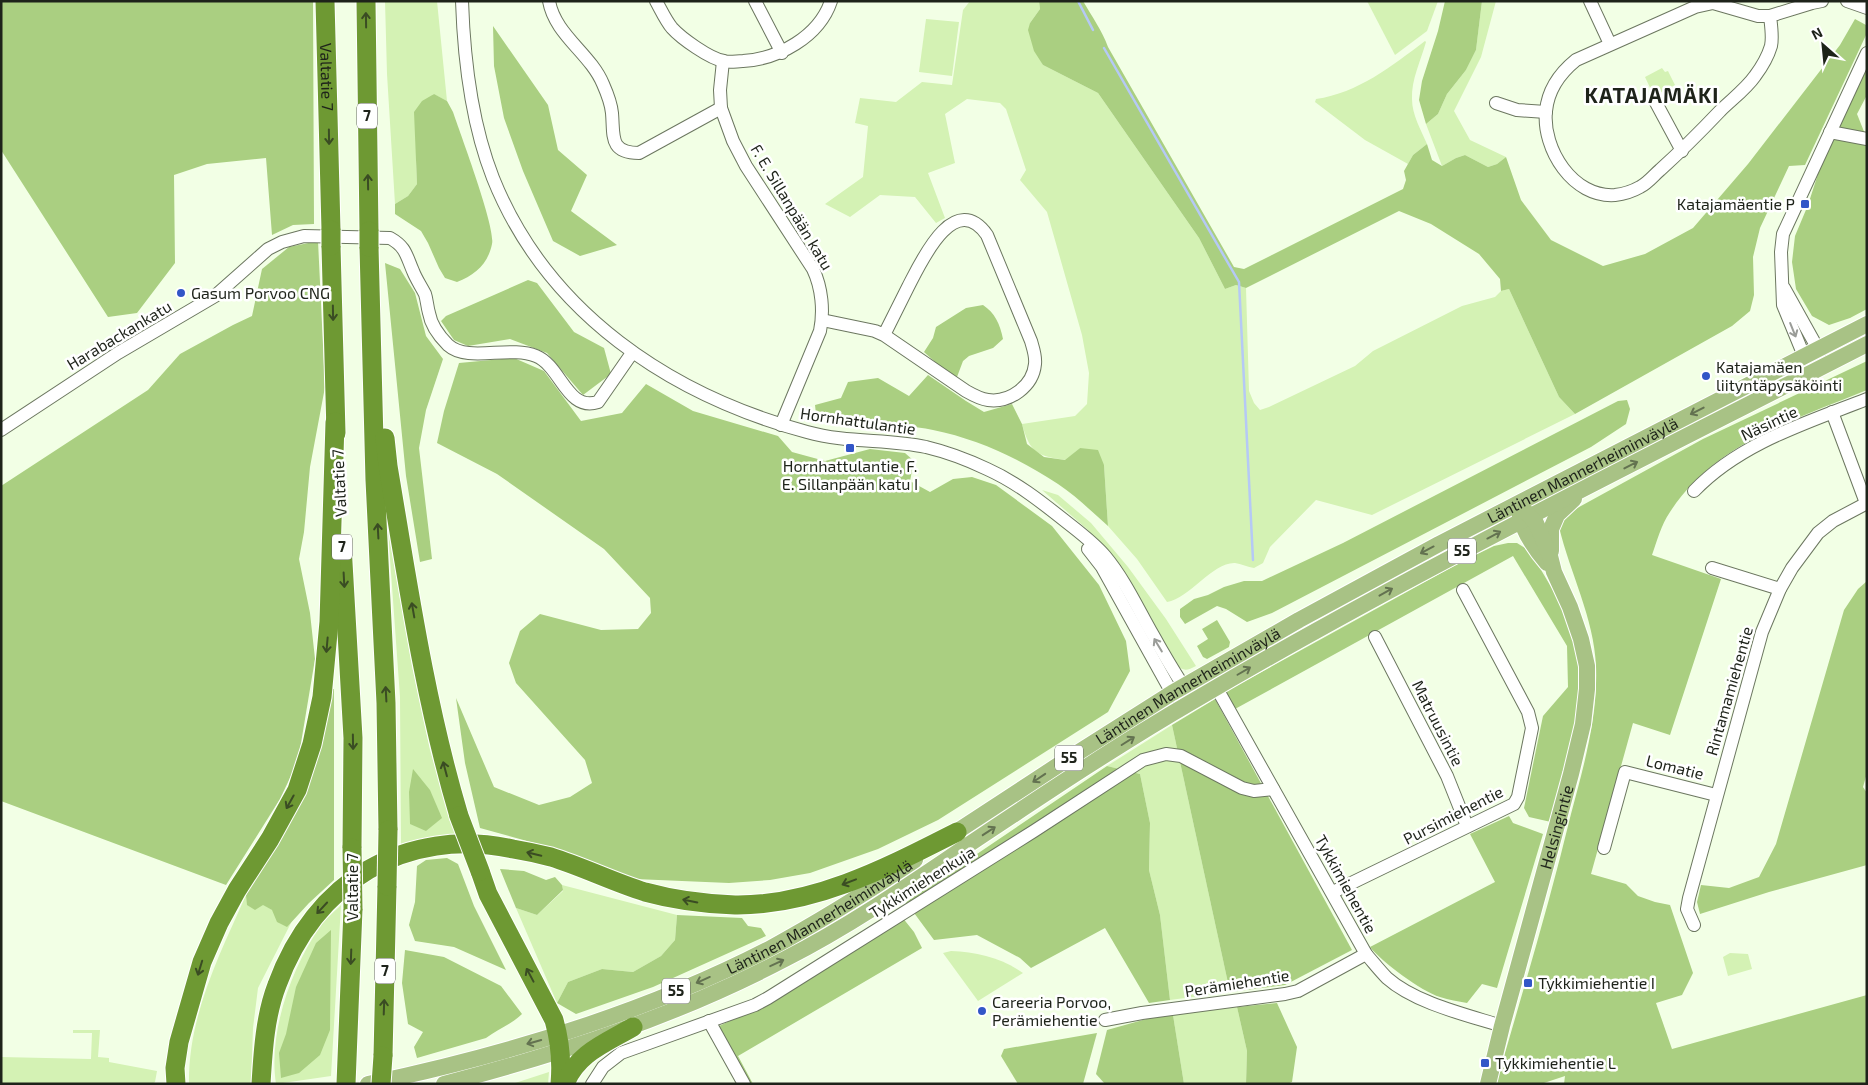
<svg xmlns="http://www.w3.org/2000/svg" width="1868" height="1085" font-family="'Exo 2',sans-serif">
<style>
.green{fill:#d4f2b4}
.forest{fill:#aacf81}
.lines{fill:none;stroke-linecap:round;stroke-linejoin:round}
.stream{stroke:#b5c9f6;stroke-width:2.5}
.minor-casing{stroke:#6c7760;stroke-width:14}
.major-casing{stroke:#fff;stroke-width:18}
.highway-casing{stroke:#fff;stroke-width:21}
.minor{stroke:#fff;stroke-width:12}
.major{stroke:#a8c285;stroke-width:16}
.highway{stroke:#6e9933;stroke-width:19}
.highway-bridge-casing{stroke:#fff;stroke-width:21;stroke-linecap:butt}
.highway-bridge{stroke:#6e9933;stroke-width:19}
.oneway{stroke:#3a4c23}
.oneway2{stroke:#9a9c98}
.oneway3{stroke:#637250}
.poi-dot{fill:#3256c7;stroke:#fff;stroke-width:2}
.labels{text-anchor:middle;stroke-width:5;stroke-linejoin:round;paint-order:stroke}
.shield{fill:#fff;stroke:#62655f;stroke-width:1}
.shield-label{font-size:15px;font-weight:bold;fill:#1e231a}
.street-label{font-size:16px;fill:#1e231a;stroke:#fff}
.poi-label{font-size:16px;fill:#1e231a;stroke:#fff;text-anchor:start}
.district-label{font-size:21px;font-weight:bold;letter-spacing:1px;fill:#1e231a;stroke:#fff}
</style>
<rect width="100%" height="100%" fill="#f2ffe5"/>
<g class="green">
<polygon points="385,1 437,1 447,101 433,94 416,160 417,184 408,196 395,204 387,74"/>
<path d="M970 1H1039L1040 9 1030 23 1043 65 1098 93 1199 238 1225 289 1236 285 1246 288 1249 391 1254 403 1260 410 1269 407 1355 366 1373 351 1462 306 1495 297 1501 291 1509 289 1559 397 1575 414 1372 515 1316 500 1270 547 1263 563 1254 568C1248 567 1241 564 1235 563 1213 562 1190 598 1167 602L1137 559 1108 526 1104 465 1080 448 1066 460C1037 456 1030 453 1022 424L1075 416 1087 404 1089 373 1082 335 1047 212 1020 180 1026 170 1006 109 1000 103 967 99 945 114 955 163 928 173 945 218 936 223 915 197 880 195 850 217 825 204 863 177 868 126 855 123 860 98 896 102 922 82 952 85 963 10Z"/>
<polygon points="1367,1 1438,1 1427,31 1395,55"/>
<polygon points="1482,1 1496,1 1481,57 1454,111 1470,140 1506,157 1497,164 1488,167 1465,155 1456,158 1442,166 1426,124 1438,114 1447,94 1466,70 1476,50"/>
<polygon points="926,19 959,22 952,76 919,72"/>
<path d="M1425 41 1426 42C1421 60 1411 80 1412 99 1412 115 1421 130 1427 144L1413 155 1408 164 1365 140 1315 102 1316 99C1358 93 1392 66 1425 41Z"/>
<polygon points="1662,68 1665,72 1668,71 1675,85 1654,96 1645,77"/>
<path d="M1042 490 1058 495 1091 523 1128 567 1166 619 1196 666C1187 671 1183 671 1176 665L1108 553 1087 529Z"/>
<polygon points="388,531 412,666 430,750 456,837 425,839 401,844 400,697"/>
<polygon points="1172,725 1230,992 1170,1000 1160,915 1149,870 1150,823 1140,774 1107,766"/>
<polygon points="562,885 677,915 675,940 661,956 633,972 602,969 568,982 557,1003 516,908 537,915 563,891"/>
<path d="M246 895 292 921 258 988 253 1028 251 1084H189C188 1016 219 956 246 895Z"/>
<path d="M341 905 331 1076 276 1084C268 1034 291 968 320 927 325 919 334 912 341 905Z"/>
<path d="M951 951C977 952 1002 958 1023 973L978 1001 943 953Z"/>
<polygon points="1730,953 1748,954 1752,969 1728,976 1723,957"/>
<polygon points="1237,1007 1247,1051 1246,1084 1184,1084 1173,1015"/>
<polygon points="73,1030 100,1030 98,1057 109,1058 109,1062 157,1071 155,1082 153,1084 1,1084 1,1057 91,1059 92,1033 73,1033"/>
<polygon points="549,1072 548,1084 512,1084"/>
</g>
<g class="forest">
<polygon points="1,1 313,1 314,224 293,225 272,235 266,158 207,164 174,175 175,263 137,313 108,317 1,150"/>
<path d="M1039 1H1083C1092 17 1102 30 1108 47L1234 267 1244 269 1403 189 1406 180 1404 171 1413 155 1427 144 1432 160 1442 166 1456 158 1465 155 1488 167 1497 164 1506 157 1521 200 1551 240 1603 266 1645 254 1693 228 1748 164 1840 45 1855 19 1866 25 1867 33 1805 165 1789 166 1760 228 1753 257 1754 295 1750 311 1732 326 1575 414 1559 397 1509 289 1501 291 1500 279 1479 254 1431 224 1399 211 1246 288 1236 285 1225 289 1199 238 1098 93 1043 65 1034 51 1028 30 1030 23 1040 9Z"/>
<polygon points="1445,1 1482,1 1476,50 1466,70 1447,94 1438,114 1426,124 1419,100 1422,81 1438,31"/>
<polygon points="493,26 548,105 558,150 587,175 571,211 617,245 580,256 553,241 523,171 504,118 494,66"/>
<polygon points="1867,66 1867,95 1857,114 1867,139 1867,309 1850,318 1829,325 1812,316 1796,289 1792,262 1795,236 1808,205 1826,149"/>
<path d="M434 94 447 101 453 112C460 133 496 228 492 244 488 264 475 275 457 282L445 278 439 268 428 243 421 231 395 214V204L408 196 417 184 414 112 422 101Z"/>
<polygon points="318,241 325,387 310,467 304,532 299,559 310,613 315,659 298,761 280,799 226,885 1,801 1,486 148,390 180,354 233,325 252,316 262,269 289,247"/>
<polygon points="385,263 400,269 415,293 426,336 443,359 426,410 419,448 432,559 420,562 406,476"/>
<polygon points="528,280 537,283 574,332 604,348 611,374 583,395 547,353 510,339 468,346 454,340 441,321 446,316"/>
<path d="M983 305C995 313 1000 324 1003 339L993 348 969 356 963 361 957 377 953 378 924 352 933 338 936 327 966 308Z"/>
<polygon points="514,358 544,371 581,421 622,413 646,384 693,411 778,436 792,452 825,461 870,449 905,453 914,461 910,481 930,492 953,479 972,477 996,485 1052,526 1099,585 1126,641 1130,671 1108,712 938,820 878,849 810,873 770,880 729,883 635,879 545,846 480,828 465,763 456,698 494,787 539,805 570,797 592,783 585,760 516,683 509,663 520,631 540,614 601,630 638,629 651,613 650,598 604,549 497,474 437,443 444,411 459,363"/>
<path d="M1867 361V390C1794 420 1715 443 1670 512 1661 525 1657 541 1652 555L1721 579 1670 735 1633 723 1591 874 1626 884 1638 896 1655 902 1670 905 1693 973 1682 995 1656 1003 1672 1049 1867 995V1084H1564L1565 1076 1541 1084H1496C1522 994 1549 905 1571 814 1584 765 1598 717 1596 666 1594 618 1570 573 1559 527L1570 512 1703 439Z"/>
<path d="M928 375 966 401 984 412 1012 404 1022 424 1027 444 1044 457 1065 460 1080 448 1098 450 1104 465 1108 526C1092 512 1076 496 1058 484 1020 459 978 439 933 430 894 422 853 425 816 414L815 405 841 398 848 382 878 378 909 396Z"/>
<polygon points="1627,400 1630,409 1626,424 1591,447 1272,613 1247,622 1226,609 1217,606 1185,624 1180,617 1180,609 1194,599 1208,595 1224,587 1244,581 1262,581 1343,543 1618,401"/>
<polygon points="1508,543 1517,543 1525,548 1534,558 1560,602 1575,641 1581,679 1577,714 1551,822 1529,817 1524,808 1543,716 1568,687 1567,646 1513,556 1235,709 1225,692 1463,561 1494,546"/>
<polygon points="1867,581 1867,773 1863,787 1867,793 1867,865 1769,892 1700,914 1697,902 1701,885 1729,888 1759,877 1776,844 1844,610 1858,589"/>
<polygon points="1217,620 1230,642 1229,647 1207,659 1203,657 1197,646 1208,639 1202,629"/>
<polygon points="329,689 334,689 334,880 309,903 287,927 277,922 272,910 263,905 255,910 247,905 246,895 296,804"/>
<polygon points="1215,699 1352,950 1285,985 1230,992 1172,725"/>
<polygon points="1107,766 1140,774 1150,823 1149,870 1160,915 1170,1000 1149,1003 1105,928 1031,968 1020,958 977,935 934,940 906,902"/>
<polygon points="413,769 430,790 442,818 426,831 410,824 409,792"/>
<path d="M1509 816 1513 823 1543 834 1497 988 1482 984 1467 1003C1458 1001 1449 1000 1440 997 1421 991 1383 963 1370 947L1495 882 1470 834Z"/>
<polygon points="447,858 458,864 474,906 506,970 454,947 415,941 409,925 415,902 417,866 426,860"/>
<polygon points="500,869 524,871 546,880 555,877 562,885 563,890 537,915 516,908"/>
<polygon points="677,915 742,918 748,926 761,928 766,936 653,987 576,1014 557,1003 568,982 602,969 633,972 661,956 675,940"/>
<polygon points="902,917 914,932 922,948 738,1056 753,1084 748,1084 717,1027 763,1005"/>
<polygon points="331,930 330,1030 320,1055 299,1073 281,1078 279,1053 286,1034 296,987 316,943"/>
<path d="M405 950 444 957 501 986 522 1014C512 1024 498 1029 486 1038L417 1058 414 1047 423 1032 408 1024 402 983Z"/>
<polygon points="1277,1003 1297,1047 1292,1082 1287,1084 1246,1084 1247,1051 1237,1007"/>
<polygon points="1173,1015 1184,1084 1105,1084 1096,1074 1107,1030 1150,1018"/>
<polygon points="1097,1033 1083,1084 1018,1084 1001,1056 1004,1049"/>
</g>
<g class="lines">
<g class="stream">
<polyline points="1078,1 1093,30"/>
<polyline points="1104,48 1239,282 1253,560"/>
</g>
<g class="minor-casing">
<g id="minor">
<path d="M462 1C464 61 471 122 493 178 547 313 670 395 807 432 846 443 887 439 926 447 947 452 968 460 987 469 1016 482 1040 501 1064 520 1079 532 1093 542 1105 556 1125 580 1138 609 1153 635 1163 653 1173 670 1184 687L1185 694"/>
<path d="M549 1C555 35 590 53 603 84 607 93 611 103 612 113 614 136 609 153 639 153L721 108"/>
<path d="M656 1C661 10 666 21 672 28 681 38 710 59 724 61 729 63 737 61 743 61 778 59 819 37 831 1"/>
<polyline points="755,1 782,53"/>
<polyline points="1590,1 1610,44"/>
<polyline points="1847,1 1867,8"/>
<path d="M1770 16C1771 25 1773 37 1771 46 1768 56 1761 68 1755 76 1746 89 1731 100 1720 111 1701 131 1681 151 1660 170 1654 175 1648 183 1640 187 1633 191 1624 194 1615 195 1573 198 1542 149 1546 111 1548 90 1560 73 1576 60L1695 7 1713 3 1758 16H1770L1812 3 1822 1"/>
<path d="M723 61 720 90 721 108 733 141 746 166 813 269C822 288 824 311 820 331L781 425"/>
<polyline points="1654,99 1682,151"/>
<polyline points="1496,103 1517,110 1546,112"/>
<polyline points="1830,132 1867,139"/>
<polyline points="1784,288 1818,349 1819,357"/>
<path d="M822 320 875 331 884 335 966 391C973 395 980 399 988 400 1010 403 1033 386 1035 364 1036 356 1033 348 1031 341L987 235C954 189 921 262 908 287 900 303 892 319 884 335"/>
<polyline points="1812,361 1804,356 1783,305 1781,252 1783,234 1867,53"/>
<polyline points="1832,412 1866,503"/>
<path d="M1 430 118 353 215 296 268 249 282 242 304 236 390 238C406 247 406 255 413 271 416 279 421 286 425 294 427 300 427 306 429 313 431 325 439 336 448 345 468 363 509 345 536 356 561 366 567 412 598 402L632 353"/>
<path d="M1694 491C1740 443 1806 423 1867 399"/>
<polyline points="1088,549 1102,567 1172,693 1178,698"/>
<polyline points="1712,568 1780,589"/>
<polyline points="1375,637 1447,776 1467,826"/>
<path d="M1220 694 1366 954C1373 962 1380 971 1387 978 1415 1003 1467 1015 1502 1026"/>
<polyline points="1604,848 1625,772 1716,795"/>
<polyline points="1333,892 1514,804 1518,797 1532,728 1528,712 1463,590"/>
<polyline points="1694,925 1687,909 1689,898 1762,632 1780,589 1792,568 1818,533 1833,521 1867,503"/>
<polyline points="1105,1020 1142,1013 1285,994 1298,991 1366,954"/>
<polyline points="709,1021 744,1084"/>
<polyline points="592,1084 603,1067 621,1053 755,1005 768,998 1034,831 1143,760 1166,754 1181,756 1242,788 1254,791 1273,789"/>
</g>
</g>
<g class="major-casing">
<g id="major">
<path d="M1519 511C1522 531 1534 548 1547 563"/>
<polyline points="1551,551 1551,529 1557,515 1574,499"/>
<path id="s1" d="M947 838 1060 764 1172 693 1299 620 1439 544 1867 324"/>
<path id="s2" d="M368 1084C506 1055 643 1014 769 949 819 922 867 892 915 860"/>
<path d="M444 1084C563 1053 676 1016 785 959 852 925 915 881 977 839 1049 791 1121 743 1195 700 1414 571 1641 460 1867 344"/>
<path id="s3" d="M1488 1084 1502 1026 1571 774 1583 724 1587 689V666L1581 639 1570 607 1554 572 1550 556 1536 523 1523 509"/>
</g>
</g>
<g class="highway-casing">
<g id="highway">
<path id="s4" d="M325 1 331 230"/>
<polyline points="366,1 369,231"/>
<polyline points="331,246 336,433"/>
<polyline points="369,247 375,480 386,703 388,830"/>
<path d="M385 438 388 466C408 584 425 702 459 816"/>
<polyline points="342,545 353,738 352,848"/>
<path d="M480 871 488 894 554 1020C560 1041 562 1062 560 1084"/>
<polyline points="383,1056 387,886"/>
<polyline points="176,1084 175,1068 179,1042 202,962 219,923 237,890 270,839 297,790 312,744 322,697 329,622 335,422"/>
<path d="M261 1084C263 1051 265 1016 277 985 314 882 405 826 513 849 525 851 539 854 551 857 583 867 613 882 645 892 674 900 706 904 735 905 814 906 888 867 957 832"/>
<polyline points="346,1084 353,909"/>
<path d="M565 1084C577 1053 606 1043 633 1027"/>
</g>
</g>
<use href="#minor" class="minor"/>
<use href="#major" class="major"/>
<use href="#highway" class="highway"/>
<g class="highway-bridge-casing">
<g id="highway-bridge">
<polyline points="331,230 331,246"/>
<polyline points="369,231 369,247"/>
<polyline points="459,816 480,871"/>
<polyline points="352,848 353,909"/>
<polyline points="387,886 388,830"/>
<polyline points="381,1084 383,1056"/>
</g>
</g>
<use href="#highway-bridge" class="highway-bridge"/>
</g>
<defs><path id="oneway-shaft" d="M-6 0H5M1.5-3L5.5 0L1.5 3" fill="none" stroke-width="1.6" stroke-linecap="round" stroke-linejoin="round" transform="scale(1.25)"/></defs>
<g class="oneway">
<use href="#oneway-shaft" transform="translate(366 20) rotate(-91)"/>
<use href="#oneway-shaft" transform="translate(329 137) rotate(89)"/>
<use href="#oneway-shaft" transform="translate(368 182) rotate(-91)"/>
<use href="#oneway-shaft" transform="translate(333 313) rotate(89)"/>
<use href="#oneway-shaft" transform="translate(378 531) rotate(-93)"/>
<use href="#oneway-shaft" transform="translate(344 580) rotate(87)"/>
<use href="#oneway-shaft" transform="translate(413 610) rotate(-100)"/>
<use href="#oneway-shaft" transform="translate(327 645) rotate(95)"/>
<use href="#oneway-shaft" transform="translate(386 694) rotate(-93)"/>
<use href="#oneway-shaft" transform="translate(353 742) rotate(89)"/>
<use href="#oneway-shaft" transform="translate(445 769) rotate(-105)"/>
<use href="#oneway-shaft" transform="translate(290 802) rotate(119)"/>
<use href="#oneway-shaft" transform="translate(534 854) rotate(-167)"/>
<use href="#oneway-shaft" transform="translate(849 882) rotate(159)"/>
<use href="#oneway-shaft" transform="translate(690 901) rotate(-169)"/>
<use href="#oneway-shaft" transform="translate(322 908) rotate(133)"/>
<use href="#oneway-shaft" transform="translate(351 957) rotate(92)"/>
<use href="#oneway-shaft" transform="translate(200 968) rotate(107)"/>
<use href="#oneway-shaft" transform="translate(530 975) rotate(-118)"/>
<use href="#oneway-shaft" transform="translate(384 1007) rotate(-88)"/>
</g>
<g class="oneway2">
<use href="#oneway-shaft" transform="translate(1793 330) rotate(68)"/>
<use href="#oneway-shaft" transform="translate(1158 645) rotate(-121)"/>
</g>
<g class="oneway3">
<use href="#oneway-shaft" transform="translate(1697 411) rotate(153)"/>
<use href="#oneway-shaft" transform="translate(1631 465) rotate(-27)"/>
<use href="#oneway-shaft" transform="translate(1494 535) rotate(-28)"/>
<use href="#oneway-shaft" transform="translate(1427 550) rotate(152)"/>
<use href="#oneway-shaft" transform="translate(1386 592) rotate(-29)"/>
<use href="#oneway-shaft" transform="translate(1244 671) rotate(-30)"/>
<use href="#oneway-shaft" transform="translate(1128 741) rotate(-32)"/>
<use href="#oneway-shaft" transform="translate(1039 778) rotate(146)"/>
<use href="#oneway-shaft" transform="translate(989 831) rotate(-33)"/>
<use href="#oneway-shaft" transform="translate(777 963) rotate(-25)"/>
<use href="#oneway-shaft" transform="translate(703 980) rotate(156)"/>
<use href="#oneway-shaft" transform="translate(534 1042) rotate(164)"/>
</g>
<g class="poi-dot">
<rect x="1800" y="199" width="10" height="10" rx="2.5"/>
<circle cx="181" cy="293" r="5"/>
<circle cx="1706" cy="376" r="5"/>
<rect x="845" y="443" width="10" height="10" rx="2.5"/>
<rect x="1523" y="978" width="10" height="10" rx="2.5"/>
<circle cx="982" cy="1011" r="5"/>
<rect x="1480" y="1058" width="10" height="10" rx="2.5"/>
</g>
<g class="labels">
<g class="shield">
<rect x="357" y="103.5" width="20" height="25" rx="4"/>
<rect x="332" y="534.5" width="20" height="25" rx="4"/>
<rect x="1448" y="538.5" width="28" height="25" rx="4"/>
<rect x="1055" y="745.5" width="28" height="25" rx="4"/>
<rect x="375" y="958.5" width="20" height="25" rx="4"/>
<rect x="662" y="978.5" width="28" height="25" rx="4"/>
</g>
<g class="shield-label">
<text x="367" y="121">7</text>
<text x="342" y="552">7</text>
<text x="1462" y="556">55</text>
<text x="1069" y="763">55</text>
<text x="385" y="976">7</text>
<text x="676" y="996">55</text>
</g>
<g class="street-label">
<text dy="6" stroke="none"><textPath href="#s4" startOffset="76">Valtatie 7</textPath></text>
<text transform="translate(792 207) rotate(59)" y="6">F. E. Sillanpään katu</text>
<text transform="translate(119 335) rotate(-31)" y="6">Harabackankatu</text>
<text transform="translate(858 421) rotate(8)" y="6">Hornhattulantie</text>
<text transform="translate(1769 423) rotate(-25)" y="6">Näsintie</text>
<text dy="6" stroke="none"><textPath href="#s1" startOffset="735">Läntinen Mannerheiminväylä</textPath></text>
<text transform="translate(339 483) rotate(-93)" y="6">Valtatie 7</text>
<text dy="6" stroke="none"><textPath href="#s1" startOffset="285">Läntinen Mannerheiminväylä</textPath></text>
<text transform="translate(1729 691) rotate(-74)" y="6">Rintamamiehentie</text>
<text transform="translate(1438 723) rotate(63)" y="6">Matruusintie</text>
<text transform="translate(1675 767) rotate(14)" y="6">Lomatie</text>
<text transform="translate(1453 815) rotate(-27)" y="6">Pursimiehentie</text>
<text dy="6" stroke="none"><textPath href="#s3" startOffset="266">Helsingintie</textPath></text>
<text transform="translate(922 882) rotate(-32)" y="6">Tykkimiehenkuja</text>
<text transform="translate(1346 884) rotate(61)" y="6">Tykkimiehentie</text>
<text transform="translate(352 887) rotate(-90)" y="6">Valtatie 7</text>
<text dy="6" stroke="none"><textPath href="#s2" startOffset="484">Läntinen Mannerheiminväylä</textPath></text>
<text transform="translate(1237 983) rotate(-9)" y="6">Perämiehentie</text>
</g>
<g class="poi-label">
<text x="1795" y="210" text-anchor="end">Katajamäentie P</text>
<text x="191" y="299">Gasum Porvoo CNG</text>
<text x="1716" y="373">Katajamäen<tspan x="1716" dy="18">liityntäpysäköinti</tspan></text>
<text x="850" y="472" text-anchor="middle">Hornhattulantie, F.<tspan x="850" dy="18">E. Sillanpään katu I</tspan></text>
<text x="1538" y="989">Tykkimiehentie I</text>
<text x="992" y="1008">Careeria Porvoo,<tspan x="992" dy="18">Perämiehentie</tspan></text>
<text x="1495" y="1069">Tykkimiehentie L</text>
</g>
<g class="district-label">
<text x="1652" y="103">KATAJAMÄKI</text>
</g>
</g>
<rect width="1868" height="1085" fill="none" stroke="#1e231a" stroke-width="5"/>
<g transform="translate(1823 45) rotate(333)" stroke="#ffffff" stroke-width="4" paint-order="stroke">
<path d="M0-4L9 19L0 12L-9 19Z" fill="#1e231a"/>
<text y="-8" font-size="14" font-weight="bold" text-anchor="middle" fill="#1e231a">N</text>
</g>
</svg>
